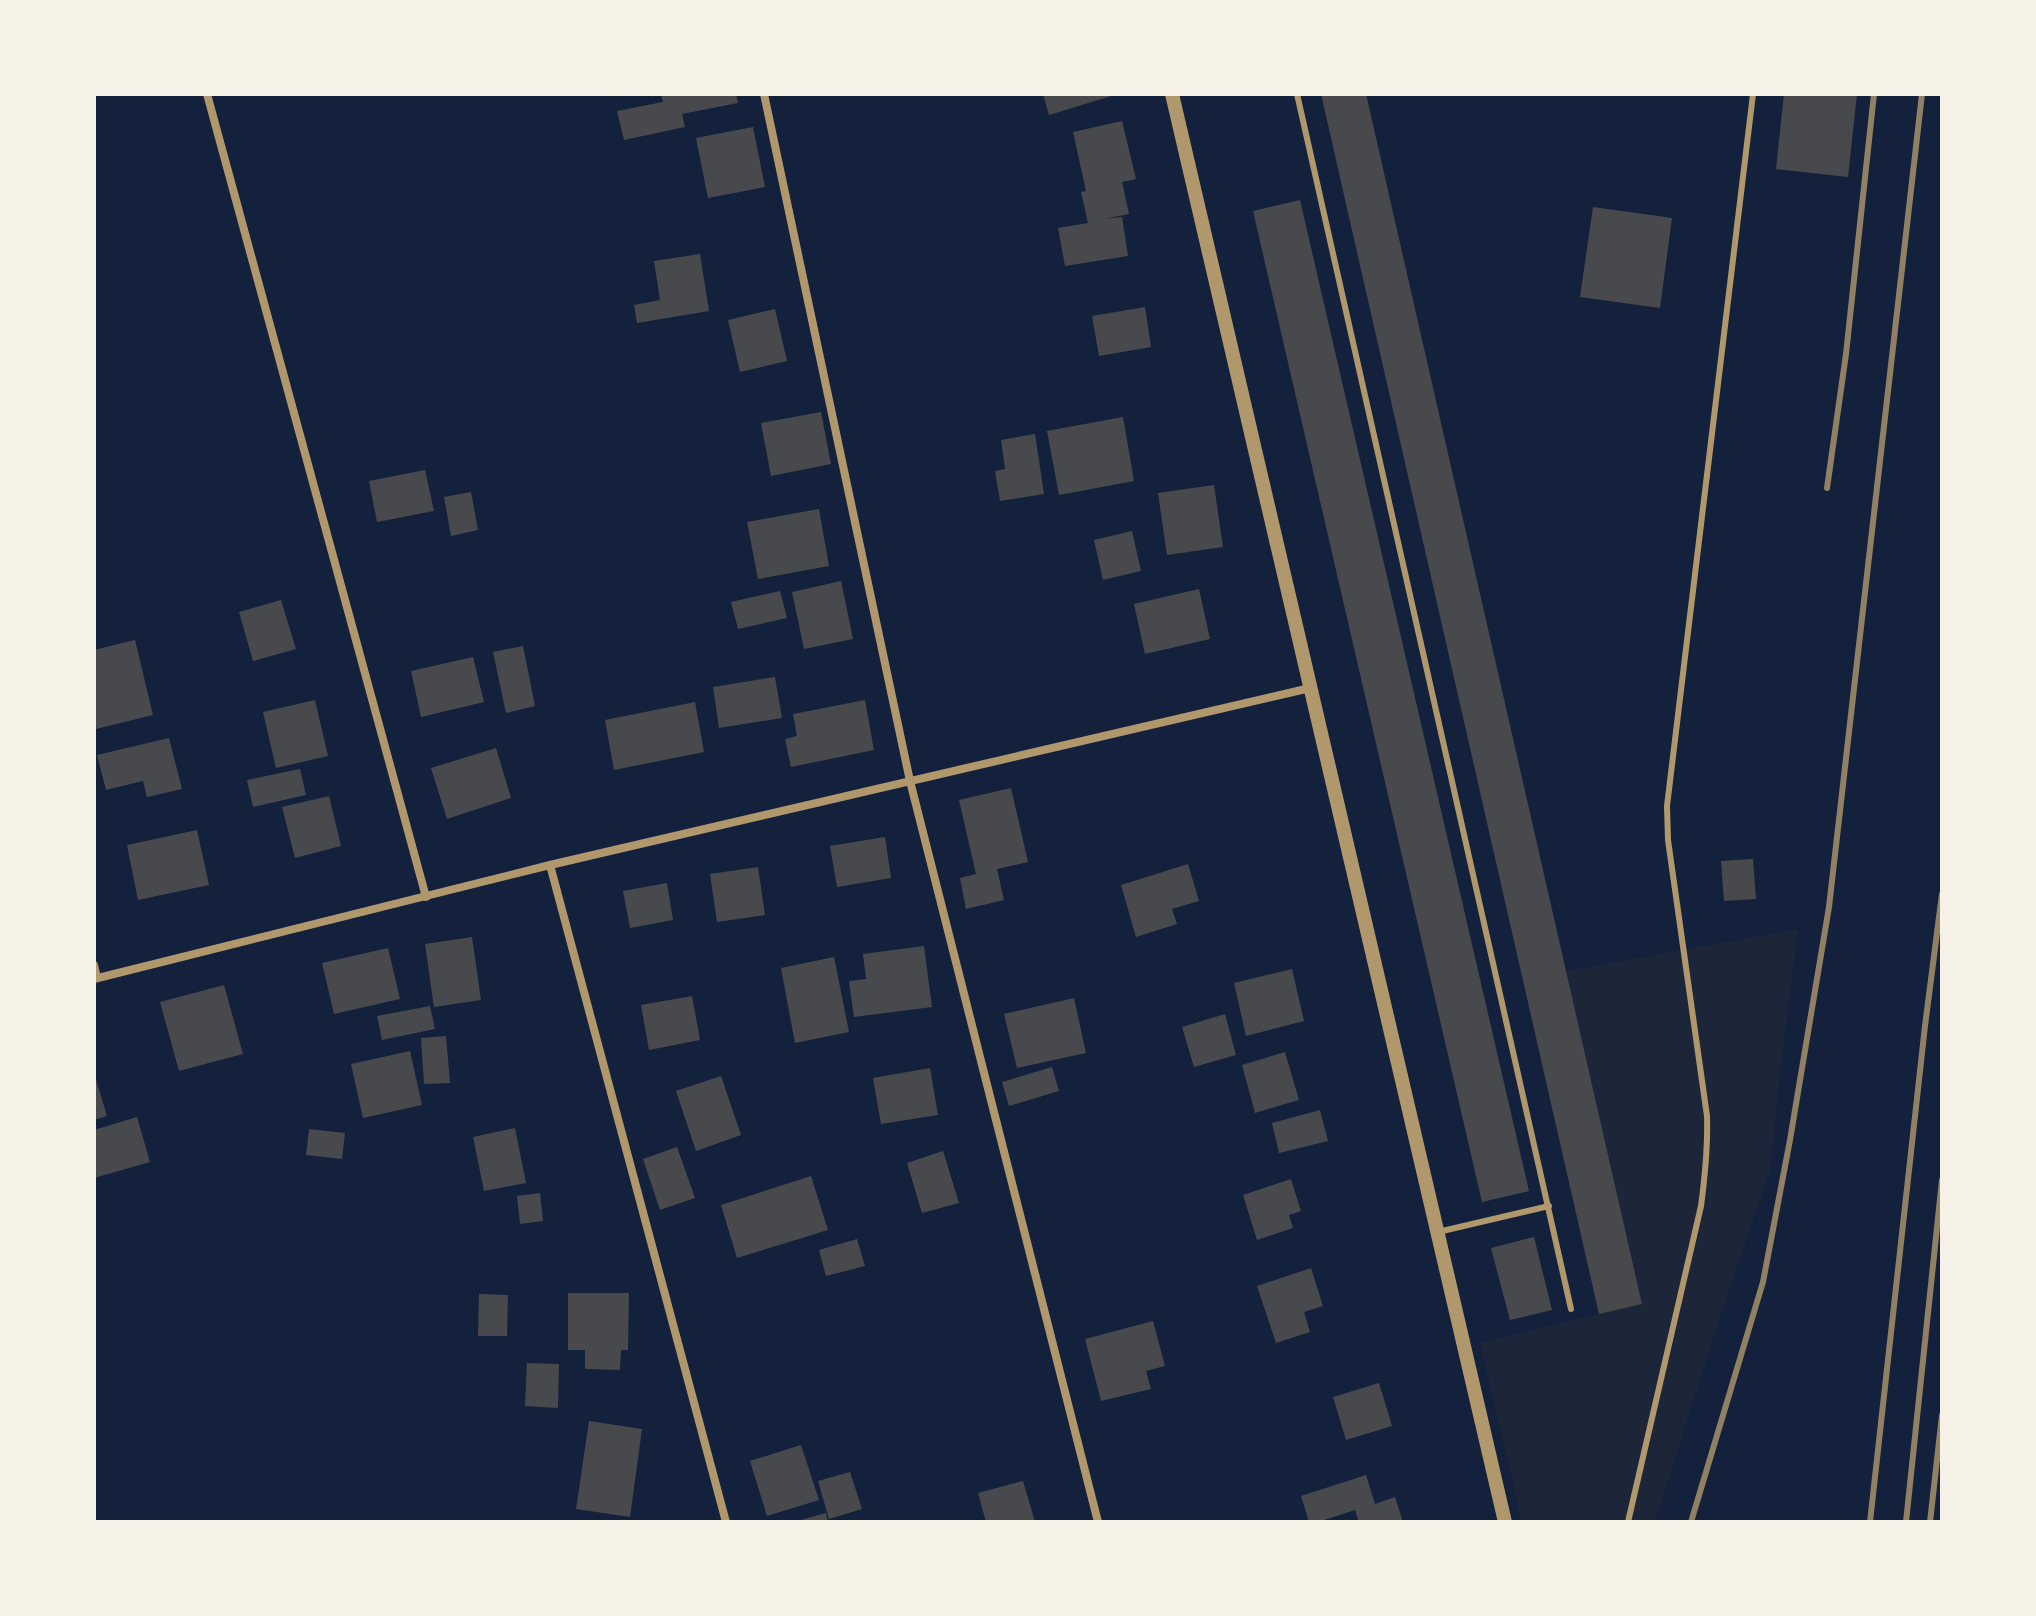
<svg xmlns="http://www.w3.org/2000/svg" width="2036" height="1616" font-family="Helvetica,sans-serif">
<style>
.green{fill:#1d2539}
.building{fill:#48494c}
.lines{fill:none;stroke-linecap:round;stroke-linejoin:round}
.service{stroke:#b1986c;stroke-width:6}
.minor{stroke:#b1986c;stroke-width:8}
.tertiary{stroke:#b1986c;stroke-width:14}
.rail{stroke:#918062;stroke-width:6}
</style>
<rect width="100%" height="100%" fill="#14213d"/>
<polygon class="green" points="1798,929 1778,1089 1771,1167 1716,1330 1655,1522 1522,1522 1480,1343 1642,1303 1566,971"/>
<g class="building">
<polygon points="661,94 736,94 738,103 682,114 685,127 624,140 617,111 663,102"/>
<polygon points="1043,94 1115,94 1115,95 1049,115"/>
<polygon points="1321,94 1366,94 1642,1304 1599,1314"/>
<polygon points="1784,94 1857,94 1848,177 1776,169"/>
<polygon points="1122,121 1136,179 1122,182 1129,214 1104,219 1122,217 1128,256 1065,266 1058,228 1088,223 1081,192 1086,191 1073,132"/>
<polygon points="753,127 765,187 708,198 696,138"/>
<polygon points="1300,200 1529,1191 1482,1202 1253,211"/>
<polygon points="1593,207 1672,218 1660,308 1580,297"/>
<polygon points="700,254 709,311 637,323 634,305 660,300 654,261"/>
<polygon points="1145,307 1151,347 1099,356 1092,316"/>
<polygon points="775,309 787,361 740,372 728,320"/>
<polygon points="821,412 831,464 771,476 761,423"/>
<polygon points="1123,417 1134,481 1059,495 1047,431"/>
<polygon points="1035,434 1044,494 1000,501 995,471 1005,469 1001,440"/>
<polygon points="425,470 434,511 377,522 369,481"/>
<polygon points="1214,485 1223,547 1167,555 1158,493"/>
<polygon points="471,492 478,530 451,536 444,497"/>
<polygon points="819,509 829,566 758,579 747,522"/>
<polygon points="1132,531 1141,571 1103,580 1094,540"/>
<polygon points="841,581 853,639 804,649 792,592"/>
<polygon points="1199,589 1210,639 1145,654 1134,604"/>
<polygon points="780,591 787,618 738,629 731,602"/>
<polygon points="281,600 296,649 253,661 239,612"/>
<polygon points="135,640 153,715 96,729 94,720 94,650"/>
<polygon points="523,646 535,706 506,713 493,652"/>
<polygon points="473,657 484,702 421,717 411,671"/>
<polygon points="775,677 782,718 719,728 713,687"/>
<polygon points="315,700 328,756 276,768 263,712"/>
<polygon points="865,700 874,750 791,767 785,739 797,736 793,714"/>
<polygon points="695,702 704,752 614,770 605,720"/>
<polygon points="169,738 182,789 147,797 143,781 106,790 97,755"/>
<polygon points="496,748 511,798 447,819 431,768"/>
<polygon points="300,769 306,795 253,807 247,780"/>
<polygon points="1011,788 1028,862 997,869 1004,900 966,909 960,878 976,874 959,800"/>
<polygon points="329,796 341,846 295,858 282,807"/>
<polygon points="197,830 209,885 138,900 127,845"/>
<polygon points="885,837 891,878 837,887 830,846"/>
<polygon points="1753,859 1756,899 1724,901 1721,861"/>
<polygon points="1188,864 1199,901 1172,909 1177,924 1136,937 1121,885"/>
<polygon points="758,867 765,915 717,922 710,874"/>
<polygon points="667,883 673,920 630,928 623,891"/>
<polygon points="472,937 481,1000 434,1007 425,944"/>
<polygon points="924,946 932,1007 854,1017 849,981 866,979 863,954"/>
<polygon points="388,948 400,999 334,1014 322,963"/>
<polygon points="834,957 849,1032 795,1043 781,968"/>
<polygon points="1292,969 1304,1021 1246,1036 1234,983"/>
<polygon points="224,985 243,1054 179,1071 160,1002"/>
<polygon points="692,996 700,1040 649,1050 641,1005"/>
<polygon points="1074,998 1086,1053 1017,1068 1004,1014"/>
<polygon points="430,1006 435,1029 382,1040 377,1016"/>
<polygon points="1225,1014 1236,1055 1194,1067 1182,1027"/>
<polygon points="446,1036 450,1083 424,1084 421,1038"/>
<polygon points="410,1051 422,1105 363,1118 351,1064"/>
<polygon points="1285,1052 1299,1100 1255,1113 1242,1065"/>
<polygon points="1052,1067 1059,1091 1009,1106 1002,1082"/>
<polygon points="930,1068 938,1115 881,1124 873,1078"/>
<polygon points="94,1073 107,1116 94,1120"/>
<polygon points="721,1076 741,1135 696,1151 676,1091"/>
<polygon points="1320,1110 1328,1141 1279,1153 1272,1123"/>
<polygon points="137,1117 150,1162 94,1178 94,1130"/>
<polygon points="515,1128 526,1183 484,1191 473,1137"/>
<polygon points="309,1129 345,1133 342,1159 306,1155"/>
<polygon points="677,1147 695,1198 660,1210 643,1159"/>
<polygon points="943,1151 959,1203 922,1213 907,1163"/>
<polygon points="811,1176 828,1230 737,1258 721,1205"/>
<polygon points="1291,1179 1301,1211 1289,1215 1293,1228 1257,1240 1243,1195"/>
<polygon points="540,1193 543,1221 520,1224 517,1196"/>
<polygon points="1534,1237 1552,1310 1510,1320 1491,1248"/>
<polygon points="857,1239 865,1266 826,1276 819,1250"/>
<polygon points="1311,1268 1323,1306 1304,1312 1310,1332 1276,1343 1257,1286"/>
<polygon points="568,1293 629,1293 628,1350 621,1350 620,1370 585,1369 585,1350 568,1350"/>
<polygon points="479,1294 508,1295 507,1336 478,1336"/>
<polygon points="1153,1321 1165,1366 1146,1371 1151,1389 1101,1401 1085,1339"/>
<polygon points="527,1363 559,1364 558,1408 525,1406"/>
<polygon points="1379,1383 1392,1426 1346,1440 1333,1397"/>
<polygon points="589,1421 642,1429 630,1517 576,1509"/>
<polygon points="801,1445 819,1500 767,1516 750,1461"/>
<polygon points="850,1472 862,1509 829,1519 818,1481"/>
<polygon points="1366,1475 1375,1504 1395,1497 1403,1522 1359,1522 1355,1510 1318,1522 1309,1522 1301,1496"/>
<polygon points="1023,1481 1035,1522 986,1522 978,1493"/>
<polygon points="826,1513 828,1522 797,1522 797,1521"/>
</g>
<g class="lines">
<g class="service">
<polyline points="1297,94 1571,1309"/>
<polyline points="1438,1232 1549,1206"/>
<path d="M1628 1522 1701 1206C1705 1176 1708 1147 1707 1116L1668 840 1667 806 1753 94"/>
</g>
<g class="minor">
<polyline points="207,94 426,897"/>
<polyline points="764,94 910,781 1098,1522"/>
<polyline points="550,865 726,1522"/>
<polyline points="94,965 97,978"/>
<polyline points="94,979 550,865 1310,688"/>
</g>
<polyline class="tertiary" points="1172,94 1505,1522"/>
<g class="rail">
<polyline points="1827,488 1846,354 1874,94"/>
<polyline points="1691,1522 1763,1282 1790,1140 1829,907 1922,94"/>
<polyline points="1870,1522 1925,1026 1942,894"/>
<polyline points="1906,1522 1942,1180"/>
<polyline points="1930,1522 1942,1415"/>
</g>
</g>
<rect width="2036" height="1616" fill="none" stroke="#f6f1e7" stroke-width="192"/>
</svg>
